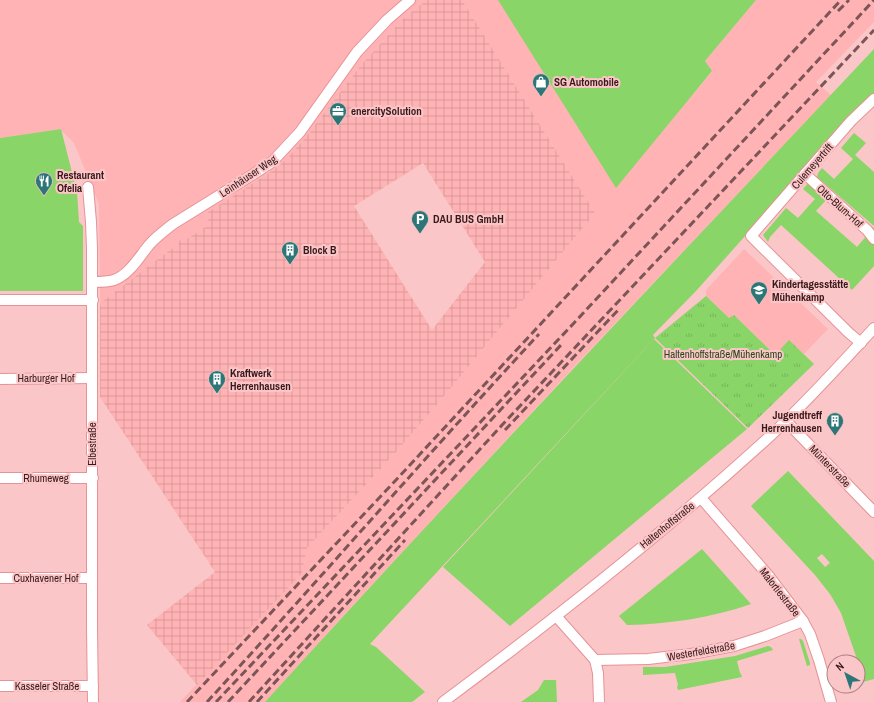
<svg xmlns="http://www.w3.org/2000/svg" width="874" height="702" font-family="'Archivo Narrow',sans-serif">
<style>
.built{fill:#ffb3b5}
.industrial{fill:url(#industrial-grid);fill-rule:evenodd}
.green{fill:#89d567;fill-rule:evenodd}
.park{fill:url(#park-tufts)}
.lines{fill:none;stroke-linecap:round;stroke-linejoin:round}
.minor-casing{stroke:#e69296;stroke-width:12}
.minor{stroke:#fff;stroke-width:10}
.rail{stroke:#7c5557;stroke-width:3;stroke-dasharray:8 4;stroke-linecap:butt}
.labels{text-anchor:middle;stroke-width:4;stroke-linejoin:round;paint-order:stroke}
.poi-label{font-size:11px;font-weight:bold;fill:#39191b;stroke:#fbc6c7;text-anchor:start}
.street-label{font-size:11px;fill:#39191b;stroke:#fbc6c7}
.park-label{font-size:11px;fill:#29471b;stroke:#fbc6c7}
</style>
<defs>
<pattern id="industrial-grid" width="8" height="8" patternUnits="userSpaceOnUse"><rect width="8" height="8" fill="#ffb3b5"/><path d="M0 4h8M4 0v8" fill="none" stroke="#db999b"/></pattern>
<pattern id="park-tufts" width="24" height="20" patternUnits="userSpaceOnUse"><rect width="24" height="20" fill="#89d567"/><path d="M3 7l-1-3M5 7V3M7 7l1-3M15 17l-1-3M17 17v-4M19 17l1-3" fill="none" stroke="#77b659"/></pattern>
</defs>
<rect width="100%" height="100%" fill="#fbc6c7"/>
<g class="built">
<polygon points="0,0 427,0 405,17 361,65 309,133 286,160 269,173 205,214 210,224 185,240 178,242 179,244 167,252 103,301 100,307 99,204 74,143 60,129 0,138"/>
<polygon points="462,0 498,0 695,92 712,72 705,61 756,0 874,0 874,22 816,82 831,95 570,371 341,618 265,702 180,702 302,573 307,548 397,451 444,396 595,213"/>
<polygon points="744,249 828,329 804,354 789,341 775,355 734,315 730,319 706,296 706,290"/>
</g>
<path class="industrial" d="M427 0H462L595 213 444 396 397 451 307 548 302 573 197 685 147 625 215 572 100 397V306L103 301 167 252 179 244 178 242 184 238 185 240 210 224 205 214 269 173 286 160 309 133 361 65 405 17ZM423 163 485 262 432 330 354 206Z"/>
<g class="green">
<polygon points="498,0 756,0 705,61 712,71 616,188"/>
<path d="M874 49V99L803 171 696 291 653 335 655 338 370 644 376 647 425 692 412 702H265C465 482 670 266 874 49Z"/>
<polygon points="61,129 77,192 79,222 83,226 83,291 0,291 0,138"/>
<polygon points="854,133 866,143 855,155 874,172 874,226 817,177 818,173 822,168 834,179 853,159 841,148"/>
<polygon points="809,182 824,196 823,198 826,200 816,211 857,247 874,227 874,266 852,290 781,225 770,237 768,242 763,235 786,208 798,218 815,199 803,189"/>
<polygon points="654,339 747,429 510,626 443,567"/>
<path d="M788 471 874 561V679L863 682 858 662 841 613 830 594 815 575 751 506ZM822 554 830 563 825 567 817 558Z"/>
<path d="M702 549 751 604C711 618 669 624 627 625L619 616Z"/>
<polygon points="799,639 801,639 803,641 810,663 810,665 807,666"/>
<polygon points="768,646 771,647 773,650 737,661 740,673 741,674 742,677 678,690 677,687 678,685 675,673 643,675 643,667 665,667 735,656"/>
<polygon points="544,680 556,680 557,702 521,702 538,690"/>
</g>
<polygon class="park" points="706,296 729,318 734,315 775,355 789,340 814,364 748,428 655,338"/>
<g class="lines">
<g class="minor-casing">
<g id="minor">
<polyline points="805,174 867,230 874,239"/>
<polyline points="88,187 91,222 92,249 92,628 93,702"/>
<path d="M92 282C99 282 108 282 114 280 129 275 139 257 149 245 156 237 164 231 173 224L252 175 272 162 300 132 357 52 387 20 410 0"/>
<polyline points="0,300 93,300"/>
<polyline points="861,343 849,333 751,236 851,121 874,99"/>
<polyline points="0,379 92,378"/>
<polyline points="785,420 874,512"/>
<polyline points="0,478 93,478"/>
<polyline points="701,498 768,575 803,621 810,634 819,660 831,702"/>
<polyline points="0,578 92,578"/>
<polyline points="556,616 595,660 598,673 599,702"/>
<polyline points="595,660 648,659 691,654 734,646 765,636 803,621"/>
<polyline points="0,686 93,686"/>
<path d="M443 702C555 619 666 531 769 437 806 403 840 365 874 328"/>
</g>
</g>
<use href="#minor" class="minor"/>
<g class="rail">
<polyline points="838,11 849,0"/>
<polyline points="505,430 620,308"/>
<polyline points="187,702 396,480 841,0"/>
<path d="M207 702C319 580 427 455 539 334"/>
<polyline points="216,702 574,323 874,0"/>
<polyline points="228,702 561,345"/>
<polyline points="249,702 503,424 874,30"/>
<polyline points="257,702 405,540"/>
</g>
</g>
<defs>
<g id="shop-pin" transform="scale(0.9)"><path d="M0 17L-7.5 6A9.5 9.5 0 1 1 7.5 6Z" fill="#2c7677" stroke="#fbc6c7"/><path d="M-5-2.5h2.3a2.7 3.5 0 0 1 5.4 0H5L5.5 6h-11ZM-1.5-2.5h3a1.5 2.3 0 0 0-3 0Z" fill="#fff"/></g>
<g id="office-pin" transform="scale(0.9)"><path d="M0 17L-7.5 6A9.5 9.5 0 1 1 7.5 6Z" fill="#2c7677" stroke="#fbc6c7"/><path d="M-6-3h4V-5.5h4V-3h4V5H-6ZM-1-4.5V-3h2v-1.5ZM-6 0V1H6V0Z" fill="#fff"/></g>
<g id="restaurant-pin" transform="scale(0.9)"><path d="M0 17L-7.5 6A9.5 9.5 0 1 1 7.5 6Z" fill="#2c7677" stroke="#fbc6c7"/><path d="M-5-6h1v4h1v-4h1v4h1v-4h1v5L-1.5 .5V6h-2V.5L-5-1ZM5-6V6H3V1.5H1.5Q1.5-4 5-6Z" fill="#fff"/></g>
<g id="parking-pin" transform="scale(0.9)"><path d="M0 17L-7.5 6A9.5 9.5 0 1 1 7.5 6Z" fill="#2c7677" stroke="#fbc6c7"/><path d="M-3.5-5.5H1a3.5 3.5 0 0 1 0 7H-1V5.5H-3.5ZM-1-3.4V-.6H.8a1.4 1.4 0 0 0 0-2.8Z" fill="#fff"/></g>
<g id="building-pin" transform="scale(0.9)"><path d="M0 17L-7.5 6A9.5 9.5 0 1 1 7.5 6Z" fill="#2c7677" stroke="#fbc6c7"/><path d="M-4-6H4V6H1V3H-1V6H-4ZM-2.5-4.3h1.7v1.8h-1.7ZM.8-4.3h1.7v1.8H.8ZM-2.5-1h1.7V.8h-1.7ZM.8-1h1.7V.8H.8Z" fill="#fff"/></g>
<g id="school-pin" transform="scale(0.9)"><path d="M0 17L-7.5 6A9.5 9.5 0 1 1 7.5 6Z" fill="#2c7677" stroke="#fbc6c7"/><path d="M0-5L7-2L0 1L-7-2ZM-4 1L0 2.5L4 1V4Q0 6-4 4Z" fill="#fff"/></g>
</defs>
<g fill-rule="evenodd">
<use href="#shop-pin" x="541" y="82"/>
<use href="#office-pin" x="338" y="111"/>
<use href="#restaurant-pin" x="44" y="181"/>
<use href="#parking-pin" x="420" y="219"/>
<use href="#building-pin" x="290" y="250"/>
<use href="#school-pin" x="759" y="290"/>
<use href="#building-pin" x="217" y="379"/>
<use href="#building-pin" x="835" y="421"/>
</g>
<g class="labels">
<g class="poi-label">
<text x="554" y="86">SG Automobile</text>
<text x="351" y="115">enercitySolution</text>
<text x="57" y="179">Restaurant<tspan x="57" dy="13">Ofelia</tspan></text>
<text x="433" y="223">DAU BUS GmbH</text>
<text x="303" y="254">Block B</text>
<text x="772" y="288">Kindertagesstätte<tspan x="772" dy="13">Mühenkamp</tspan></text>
<text x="230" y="377">Kraftwerk<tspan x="230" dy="13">Herrenhausen</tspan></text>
<text x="822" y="419" text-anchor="end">Jugendtreff<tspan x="822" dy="13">Herrenhausen</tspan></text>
</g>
<g class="street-label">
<text transform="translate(812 166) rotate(-49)" y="4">Culemeyertrift</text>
<text transform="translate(248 176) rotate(-34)" y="4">Leinhäuser Weg</text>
<text transform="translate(840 206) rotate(42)" y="4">Otto-Blum-Hof</text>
<text x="46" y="382">Harburger Hof</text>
<text transform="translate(92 444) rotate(-90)" y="4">Elbestraße</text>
<text transform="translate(830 466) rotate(46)" y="4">Münterstraße</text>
<text x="46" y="482">Rhumeweg</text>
<text transform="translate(667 525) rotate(-39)" y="4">Haltenhoffstraße</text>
<text x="46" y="582">Cuxhavener Hof</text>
<text transform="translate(780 592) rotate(52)" y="4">Malortiestraße</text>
<text transform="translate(701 651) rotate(-10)" y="4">Westerfeldstraße</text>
<text x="47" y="690">Kasseler Straße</text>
</g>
<g class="park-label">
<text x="723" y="358">Haltenhoffstraße/Mühenkamp</text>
</g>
</g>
<g transform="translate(846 674) rotate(320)"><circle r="19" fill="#fbc6c7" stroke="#ad8182"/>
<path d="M0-3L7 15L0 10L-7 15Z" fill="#2c7677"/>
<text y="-6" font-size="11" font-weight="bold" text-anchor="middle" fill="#39191b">N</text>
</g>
</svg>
